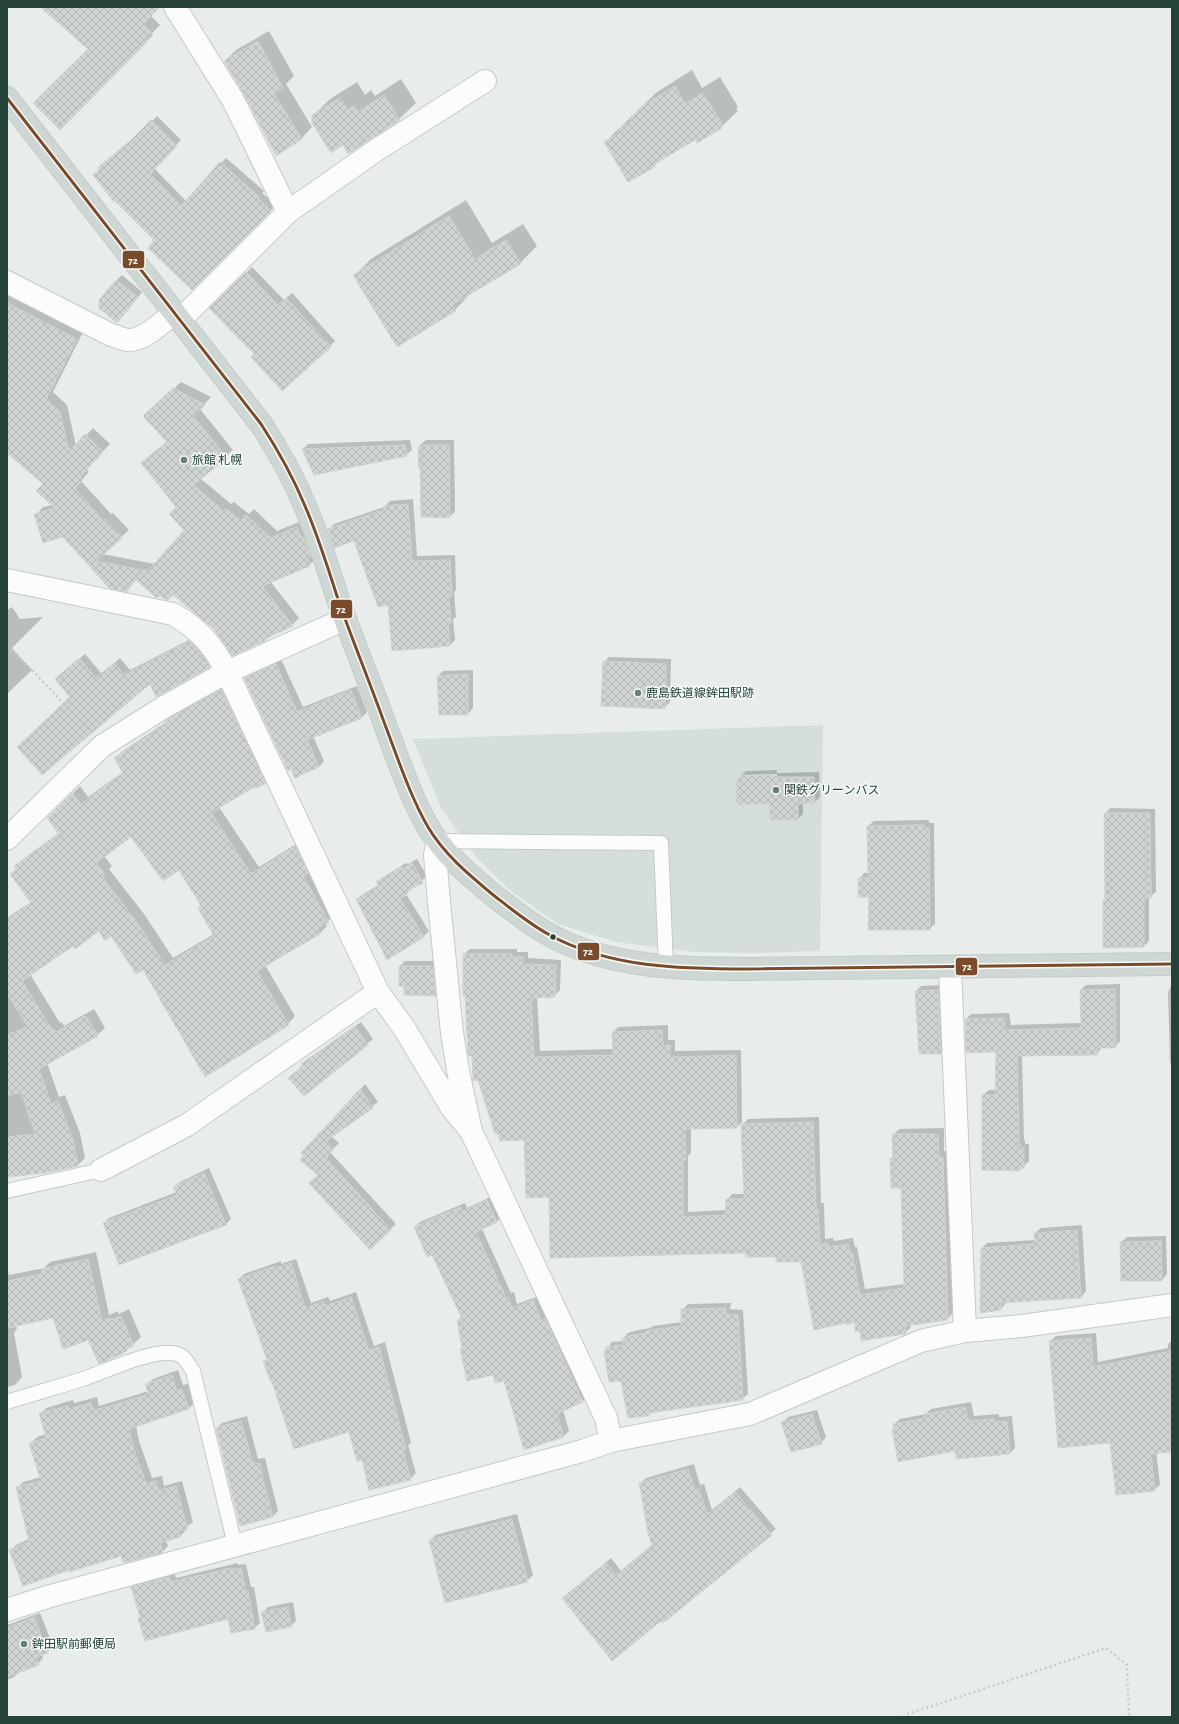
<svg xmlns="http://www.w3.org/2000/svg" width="1179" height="1724" font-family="'Alegreya Sans','Noto Sans JP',sans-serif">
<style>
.built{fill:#d6dedb}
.shadow{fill:#0003;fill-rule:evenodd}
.building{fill:url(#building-cross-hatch);stroke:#d1d6d4;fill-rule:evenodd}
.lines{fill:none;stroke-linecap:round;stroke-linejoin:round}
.lane-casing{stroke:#c5cac8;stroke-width:16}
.street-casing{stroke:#c5cac8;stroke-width:24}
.secondary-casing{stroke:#c3cbc8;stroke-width:24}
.primary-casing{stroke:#c3ccc9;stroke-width:24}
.path{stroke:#c3ccca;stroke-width:2.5;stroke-dasharray:2 3;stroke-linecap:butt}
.lane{stroke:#fcfcfc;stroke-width:14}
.street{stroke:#fcfcfc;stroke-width:22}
.secondary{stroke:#fcfcfc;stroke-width:22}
.primary{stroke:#cfd7d5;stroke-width:22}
.bus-1-casing{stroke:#f7fbf9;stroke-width:6}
.bus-1{stroke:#7a4b2a;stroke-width:3}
.poi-dot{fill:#697e78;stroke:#f7fbf9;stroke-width:1.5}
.bus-dot{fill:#24423a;stroke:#f7fbf9;stroke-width:1.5}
.labels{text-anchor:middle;stroke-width:3;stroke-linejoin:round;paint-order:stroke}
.poi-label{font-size:12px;fill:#24423a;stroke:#f7fbf9;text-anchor:start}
.line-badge{stroke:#f7fbf9;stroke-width:1.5}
.badge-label{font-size:11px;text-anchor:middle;font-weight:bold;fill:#fff}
</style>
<defs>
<pattern id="building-cross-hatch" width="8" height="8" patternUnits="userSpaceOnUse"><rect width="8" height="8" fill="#cfd4d2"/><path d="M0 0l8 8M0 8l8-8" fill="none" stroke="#b2b7b5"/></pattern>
</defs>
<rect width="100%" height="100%" fill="#e8edeb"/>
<polygon class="built" points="823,725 820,951 753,953 694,952 616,942 558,924 508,889 476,857 441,808 413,739"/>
<g class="shadow">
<polygon points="42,7 158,7 150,15 160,25 152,33 153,35 60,129 89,48"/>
<polygon points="269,31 294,76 286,84 312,127 301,139 245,94 225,61 236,50"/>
<polygon points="692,70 702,88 720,77 738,107 736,108 738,111 721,127 695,139 661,159 654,166 605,142 657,92"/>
<polygon points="401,79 416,103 399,119 344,144 313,116 330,99 357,82 365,95 371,90 375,96"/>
<polygon points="157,116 181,140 154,168 187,202 226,158 264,191 262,193 276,205 192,289 155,240 137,136"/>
<polygon points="466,200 492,243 523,224 537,246 520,263 471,293 455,310 354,276 371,259"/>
<polygon points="252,267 284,300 292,293 335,341 330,346 255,354 211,308"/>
<polygon points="122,275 142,292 123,316 116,281"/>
<polygon points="7,293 83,332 53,392 67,405 76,446 93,428 110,444 86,469 89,472 81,481 111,514 113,513 129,530 102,554 155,564 185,530 178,507 142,463 167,441 152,409 181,382 211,397 200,409 233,450 200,478 231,504 234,502 249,514 254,509 277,531 304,520 317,558 309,565 270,581 299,618 292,625 269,636 265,640 215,628 173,594 136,579 125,590 63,536 36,515 43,507 52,505 44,484 7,451"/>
<polygon points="410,440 412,450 406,455 303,449 308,444"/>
<polygon points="426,440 454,440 455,512 449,517 420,445"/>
<polygon points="413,499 417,556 455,555 456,590 454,592 456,617 453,619 455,640 450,645 389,603 354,539 329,530 334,524 384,507 390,501"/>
<polygon points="12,607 20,619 43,617 12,648 32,670 7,694 7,610"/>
<polygon points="195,637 215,661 209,666 150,682 72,697 62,674 85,654 102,674 120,658 130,670"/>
<polygon points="609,657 671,659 670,702 664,708 604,662"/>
<polygon points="281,659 303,707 357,686 367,712 362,717 313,736 324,761 319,767 245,678 250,673"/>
<polygon points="473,670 473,708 468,714 438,676 443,671"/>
<path d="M229 683 273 775 265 782 254 786 219 807 259 867 303 840 336 914 325 923 327 926 319 934 265 965 295 1016 288 1024 143 968 111 935 99 930 73 945 30 974 60 1023 62 1022 64 1026 94 1009 105 1028 97 1035 47 1063 59 1097 65 1095 80 1133 85 1158 78 1165 7 1176V918L31 902 12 874 17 869 15 867 23 859 59 833 48 818 80 786 88 797 123 772 115 758 123 751 162 725 176 712ZM131 836 180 868 202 906 214 934 173 958 144 914 109 869 112 866 104 856Z"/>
<path d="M777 770V773L819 772 820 797 815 802 803 803V814L798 819 770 803 738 778 746 771ZM777 774V776L742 777V775Z"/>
<polygon points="1110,808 1155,809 1156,892 1149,897 1149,941 1144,946 1106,900 1105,814"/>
<polygon points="929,820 929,823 934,823 935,924 929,929 870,896 859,879 864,873 869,873 868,826 874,821"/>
<polygon points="417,859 427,876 406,894 429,931 423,937 357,900 363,894 379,885 377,882 383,877 406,863 408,864"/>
<polygon points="470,949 517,949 517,952 528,952 528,958 561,960 560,990 554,996 537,996 540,1051 613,1049 613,1033 618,1027 668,1025 668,1040 675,1040 675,1051 741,1050 742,1122 737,1127 691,1128 691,1153 688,1156 688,1212 726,1210 727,1200 732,1194 745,1194 742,1125 748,1119 819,1117 821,1203 824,1203 825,1239 833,1238 834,1241 853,1238 855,1247 857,1247 865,1289 905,1284 902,1187 891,1159 894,1156 893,1135 899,1129 944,1128 944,1151 949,1151 953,1313 947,1319 911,1324 911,1327 905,1333 861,1330 855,1321 802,1261 747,1252 550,1196 525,1139 473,1055 466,995 464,954"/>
<polygon points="405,961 438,961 441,989 435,995 400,966"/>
<polygon points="1120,984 1120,1041 1115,1047 1102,1047 1097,1054 1022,1055 1024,1140 1025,1140 1025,1144 1029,1144 1029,1161 1020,1170 983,1095 989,1090 996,1090 997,1051 967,1052 966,1019 971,1014 1009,1013 1011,1025 1081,1023 1081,990 1086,985"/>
<polygon points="1172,984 1172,1063 1170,1063 1168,992"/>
<polygon points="943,985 946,1047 941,1053 920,1053 916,991 921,986"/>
<polygon points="361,1022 373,1039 304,1095 295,1073 308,1059"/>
<polygon points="365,1084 378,1102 331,1136 339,1143 330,1152 396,1224 370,1248 306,1155"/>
<polygon points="209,1168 231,1219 225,1225 104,1223 109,1218 177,1192 174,1187 180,1182"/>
<polygon points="493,1196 502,1216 497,1222 482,1229 511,1293 514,1292 517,1304 539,1296 588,1396 583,1401 563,1410 569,1431 564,1436 505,1380 493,1374 461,1349 463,1347 462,1317 432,1254 415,1227 420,1222 465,1203 467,1208"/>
<polygon points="1082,1225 1086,1291 1081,1297 1006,1301 1006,1303 1001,1309 982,1248 987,1243 1036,1240 1035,1233 1041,1228"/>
<polygon points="1166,1236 1167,1274 1162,1280 1121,1242 1127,1237"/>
<polygon points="96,1252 109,1315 118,1311 119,1314 129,1309 141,1337 124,1353 89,1339 54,1317 16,1325 17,1329 14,1333 22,1377 15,1385 7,1387 7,1267 9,1275 44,1268 50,1262"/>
<polygon points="296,1259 311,1303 328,1297 330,1301 356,1292 374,1346 385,1342 411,1443 408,1445 416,1473 410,1479 363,1459 350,1431 273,1381 264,1362 268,1358 239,1279 244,1274 281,1261 281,1264"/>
<polygon points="731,1303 730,1309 743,1310 748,1394 742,1399 653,1411 649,1415 622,1380 605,1351 607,1348 612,1342 623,1341 623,1339 628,1333 634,1331 650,1328 653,1326 682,1322 682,1310 688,1304"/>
<polygon points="1096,1333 1098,1362 1168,1348 1168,1344 1172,1340 1172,1376 1156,1450 1160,1485 1154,1490 1111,1442 1050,1341 1056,1336"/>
<polygon points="178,1370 183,1385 188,1384 194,1403 188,1409 136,1426 139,1441 152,1478 162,1476 164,1486 182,1481 193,1522 185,1528 186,1530 180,1536 166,1540 168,1546 162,1552 122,1555 69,1569 10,1551 16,1545 29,1539 17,1488 23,1482 41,1477 31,1443 37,1437 46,1434 41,1414 46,1408 73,1400 74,1403 97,1397 99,1406 149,1391 147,1384 153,1379"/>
<polygon points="971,1402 974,1416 999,1414 999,1417 1012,1416 1015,1448 1010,1453 956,1450 893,1429 895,1427 894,1424 900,1419 926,1414 931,1409"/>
<polygon points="817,1410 826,1437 821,1443 782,1423 788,1417"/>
<polygon points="247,1416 258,1459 265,1458 278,1511 273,1516 241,1525 217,1428 222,1423"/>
<polygon points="694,1464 700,1485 704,1484 712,1510 740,1487 776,1529 661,1620 569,1593 611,1558 621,1571 653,1544 640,1484 646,1478"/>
<polygon points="517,1514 533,1575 527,1581 430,1541 435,1535"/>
<polygon points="237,1563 238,1565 246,1564 251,1587 254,1587 260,1623 254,1628 229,1617 141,1616 132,1587 137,1582 174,1572 176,1578"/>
<polygon points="293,1602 296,1621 291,1626 263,1612 268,1607"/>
<polygon points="40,1613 53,1646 47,1652 42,1654 43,1658 38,1664 19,1672 14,1677 7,1680 7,1625"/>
</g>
<g class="building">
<polygon points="40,7 160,7 143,24 152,33 145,42 146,43 60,130 33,103 88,49"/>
<polygon points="258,41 283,88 274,94 302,139 276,156 244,94 224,61"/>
<polygon points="675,86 685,104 703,93 722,124 720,125 722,128 697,143 695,140 653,165 655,167 628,182 604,142 619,133 617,130 632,120 630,117 640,110 639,108"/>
<polygon points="384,95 400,120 348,154 343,145 331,153 312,123 312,115 340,98 348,110 354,106 358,112"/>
<polygon points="151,120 177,146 150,174 181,206 220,162 259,197 258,198 271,211 192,290 148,248 154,240 115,201 114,202 93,175 99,170 97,168 130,141"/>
<polygon points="449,216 475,259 506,240 521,264 452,305 456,311 397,347 353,275"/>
<polygon points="246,272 278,305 286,298 331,347 282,391 251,357 254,354 209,308"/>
<polygon points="116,280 138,297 117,323 99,308 99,300"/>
<polygon points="7,303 77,339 46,399 60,412 69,452 85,434 103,452 80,477 83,480 75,488 103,521 105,519 122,538 96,561 148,571 184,530 169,514 176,507 141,463 167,442 143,416 173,388 205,405 193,416 227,458 193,485 224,511 226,508 241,521 246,515 270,538 297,527 302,539 304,538 311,557 307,558 310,566 262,586 293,626 265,639 265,641 232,656 214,629 173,595 168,600 164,599 160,596 157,598 136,580 126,592 109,588 63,537 43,543 34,514 55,508 36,491 43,484 7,453"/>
<polygon points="405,445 407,456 314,475 302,449"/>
<polygon points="419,445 449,445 450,518 421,517 420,467 418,467"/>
<polygon points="408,504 412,561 450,560 452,596 449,596 451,623 448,624 450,646 392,651 388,605 378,607 354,541 334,548 328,529 376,512 384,511 383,506"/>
<polygon points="190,641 201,654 210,667 156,697 150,684 42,775 17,747 70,697 55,679 79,658 96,678 114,663 124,675"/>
<polygon points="603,661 666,664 665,709 601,706"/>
<polygon points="276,664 297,712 351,690 362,718 307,740 319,767 295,778 291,769 288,771 244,678"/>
<polygon points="468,674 468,715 439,715 437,676"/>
<path d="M221 689 266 783 255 789 254 787 211 813 251 874 296 846 308 873 303 876 329 922 317 929 320 934 257 971 289 1025 205 1077 143 970 136 974 111 936 105 941 99 931 75 949 73 946 22 981 52 1030 54 1029 56 1032 86 1016 98 1036 39 1069 51 1104 58 1101 73 1140 78 1166 45 1173 7 1177V1137L35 1134 21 1092 7 1096V1035L28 1027 7 993V920L31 903 10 874 16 870 14 866 59 834 47 818 72 793 81 804 123 773 114 758 162 727 161 726 168 721V719ZM131 837 163 881 179 870 201 906 198 908 214 936 165 965 136 921 102 877 105 874 96 863Z"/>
<polygon points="772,775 772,777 814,777 815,803 798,804 798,820 770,820 769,804 739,805 739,803 736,803 737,778 739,778 739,776"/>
<polygon points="1104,813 1150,813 1151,898 1144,898 1144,947 1103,948 1103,900 1105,900"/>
<polygon points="924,825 924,828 929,828 930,930 868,930 869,897 858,897 858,878 868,878 867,826"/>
<polygon points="412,863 423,883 405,892 407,895 400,898 424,937 387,960 356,899 379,887 376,882 401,867 402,869"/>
<polygon points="463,954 512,954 512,957 523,957 523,964 556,965 555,997 531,998 534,1057 613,1055 612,1032 662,1030 663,1046 670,1045 670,1057 736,1055 737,1128 685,1129 686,1160 683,1160 683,1217 725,1215 726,1199 744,1199 741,1124 813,1122 816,1209 818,1209 820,1245 828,1243 828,1247 848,1244 850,1252 852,1252 860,1295 904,1288 901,1188 891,1188 890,1158 893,1159 892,1134 938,1134 939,1157 943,1157 948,1320 905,1326 906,1334 904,1334 861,1341 860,1331 855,1332 855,1322 846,1325 845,1323 814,1330 801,1262 776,1262 776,1257 746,1257 746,1253 550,1258 549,1197 526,1198 524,1140 500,1141 498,1134 495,1134 478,1080 473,1081 472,1056 468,1056 468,1054 465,996 463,996"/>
<polygon points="399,966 433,966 436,996 404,995 404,987 399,986"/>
<polygon points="1115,989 1116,1048 1097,1048 1097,1055 1017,1056 1019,1145 1021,1145 1020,1149 1024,1148 1024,1168 1020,1168 1020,1171 982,1170 982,1095 995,1095 996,1052 966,1053 965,1019 1004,1018 1005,1030 1081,1028 1080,990"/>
<polygon points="938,990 941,1054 919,1054 915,991"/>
<polygon points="355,1026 368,1045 304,1096 288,1078 303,1066 301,1064"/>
<polygon points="360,1089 373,1108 326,1141 334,1149 326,1158 391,1230 370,1250 309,1183 318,1175 300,1160 304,1155 301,1153"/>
<polygon points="204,1173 226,1225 119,1265 103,1223 177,1195 173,1187"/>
<polygon points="487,1200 497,1222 476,1232 506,1298 508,1297 512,1308 533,1300 541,1321 545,1319 583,1402 557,1414 564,1437 524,1450 504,1381 495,1383 493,1375 467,1381 460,1349 462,1348 457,1321 461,1317 432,1255 427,1257 414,1227 460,1207 462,1212"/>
<polygon points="1077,1230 1081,1298 1001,1303 1001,1310 980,1313 981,1248 1035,1244 1034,1233"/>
<polygon points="1161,1241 1162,1281 1121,1281 1120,1242"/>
<polygon points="88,1259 102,1321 110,1318 111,1320 121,1316 134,1346 123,1350 124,1353 99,1364 88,1340 63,1349 53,1318 7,1328 7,1281 42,1274 41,1269"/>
<polygon points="291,1263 305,1308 323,1301 325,1306 351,1297 369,1351 379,1347 406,1449 403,1450 411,1480 369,1490 362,1460 357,1462 349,1432 294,1449 272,1382 271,1383 263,1361 267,1360 238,1279 275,1266 276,1268"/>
<polygon points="726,1308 725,1314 738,1315 743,1400 649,1413 649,1416 628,1418 621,1381 609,1382 604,1351 606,1351 606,1347 623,1345 622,1338 628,1338 628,1336 646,1333 646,1331 681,1326 681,1309"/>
<polygon points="1091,1338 1093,1367 1172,1351 1172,1452 1151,1454 1155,1491 1116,1495 1110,1443 1058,1448 1049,1341"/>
<polygon points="172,1375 177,1391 182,1389 189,1409 129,1429 133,1447 146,1484 156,1481 158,1491 176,1486 188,1529 179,1531 180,1537 160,1543 163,1553 123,1563 121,1556 69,1572 69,1570 23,1586 9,1550 29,1542 16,1487 41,1481 29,1443 46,1438 39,1413 68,1406 69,1409 91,1403 93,1411 149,1394 145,1384"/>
<polygon points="965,1407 969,1421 994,1419 994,1422 1007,1421 1010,1454 956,1459 955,1451 898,1462 892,1429 894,1429 893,1424 925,1418 925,1414"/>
<polygon points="812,1414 822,1444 791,1452 781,1422"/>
<polygon points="241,1421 253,1464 260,1463 264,1483 273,1517 240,1526 216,1428"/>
<polygon points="688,1469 695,1490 699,1489 707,1514 735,1492 772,1535 663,1623 661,1621 612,1661 562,1598 606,1563 616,1575 652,1545 648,1533 639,1483"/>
<polygon points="512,1519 528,1582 445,1603 429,1540"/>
<polygon points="232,1568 233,1570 241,1568 246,1592 248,1591 255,1629 231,1633 228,1619 145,1641 138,1618 140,1617 131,1587 169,1577 170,1582"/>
<polygon points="288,1607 291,1627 266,1632 261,1612"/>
<polygon points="34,1617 48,1653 36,1657 39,1665 7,1677 7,1628"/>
</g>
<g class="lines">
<g class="lane-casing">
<g id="lane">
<polyline points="438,841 661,843 666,967"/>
<polyline points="7,1191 101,1170"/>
<path d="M7 1402C32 1394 58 1387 83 1379 104 1372 156 1347 177 1354 185 1356 189 1365 193 1371L235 1545"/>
</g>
</g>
<g class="street-casing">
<g id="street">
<polyline points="175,7 233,100 288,212 180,320"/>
<polyline points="288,212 375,151 485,81"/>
<path d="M7 282 111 335C116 336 122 339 127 340 144 341 161 323 174 313"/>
<path d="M7 580 173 614C200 630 213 645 227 672L378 992 404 1028 452 1108 471 1131"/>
<polyline points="7,839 102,746 164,707 227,672 345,619"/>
<polyline points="950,967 965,1331"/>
<polyline points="101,1170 187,1125 378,992"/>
<polyline points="611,1441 750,1414 921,1341 965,1331 1022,1326 1172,1305"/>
</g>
</g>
<g class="secondary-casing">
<polyline id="secondary" points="7,1610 47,1597 582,1451 611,1441 606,1418 471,1131 459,1076 452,1033 439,902 435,855 438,841"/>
</g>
<g class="primary-casing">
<path id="primary" d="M7 98 261 424C278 450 293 477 305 506 319 538 329 572 340 605 354 644 370 683 384 722 397 756 410 796 428 827 444 854 468 874 492 894 510 908 528 923 548 934 608 968 682 969 749 969L1172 964"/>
</g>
<g class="path">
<polyline points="7,646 36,674 87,729"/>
<polyline points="903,1717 908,1714 1106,1648 1127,1665 1129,1717"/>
</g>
<use href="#lane" class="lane"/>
<use href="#street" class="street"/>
<use href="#secondary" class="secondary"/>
<use href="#primary" class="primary"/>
<g class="bus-1-casing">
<path id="bus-1" d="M7 98 261 424C278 450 293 477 305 506 319 538 329 572 340 605 354 644 370 683 384 722 397 756 410 796 428 827 444 854 468 874 492 894 510 908 528 923 548 934 608 968 682 969 749 969L1172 964"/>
</g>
<use href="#bus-1" class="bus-1"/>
</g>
<g class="poi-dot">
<circle cx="184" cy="460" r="4"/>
<circle cx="638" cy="693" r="4"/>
<circle cx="776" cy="790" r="4"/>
<circle cx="24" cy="1644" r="4"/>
</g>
<circle class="bus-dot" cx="553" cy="937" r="3.5"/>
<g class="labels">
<g class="poi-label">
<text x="192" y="464">旅館 札幌</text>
<text x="646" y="697">鹿島鉄道線鉾田駅跡</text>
<text x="784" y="794">関鉄グリーンバス</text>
<text x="32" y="1648">鉾田駅前郵便局</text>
</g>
</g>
<g class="line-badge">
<rect x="122" y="250" width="23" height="19" rx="4" fill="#7a4b2a"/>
<rect x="330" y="599" width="23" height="20" rx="4" fill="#7a4b2a"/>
<rect x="577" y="942" width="23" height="19" rx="4" fill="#7a4b2a"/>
<rect x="955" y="957" width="23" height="19" rx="4" fill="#7a4b2a"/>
</g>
<g class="badge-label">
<text x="133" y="264">72</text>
<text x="341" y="613">72</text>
<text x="588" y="955">72</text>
<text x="967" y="970">72</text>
</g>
<rect width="1179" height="1724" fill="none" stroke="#24423a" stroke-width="16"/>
</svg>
